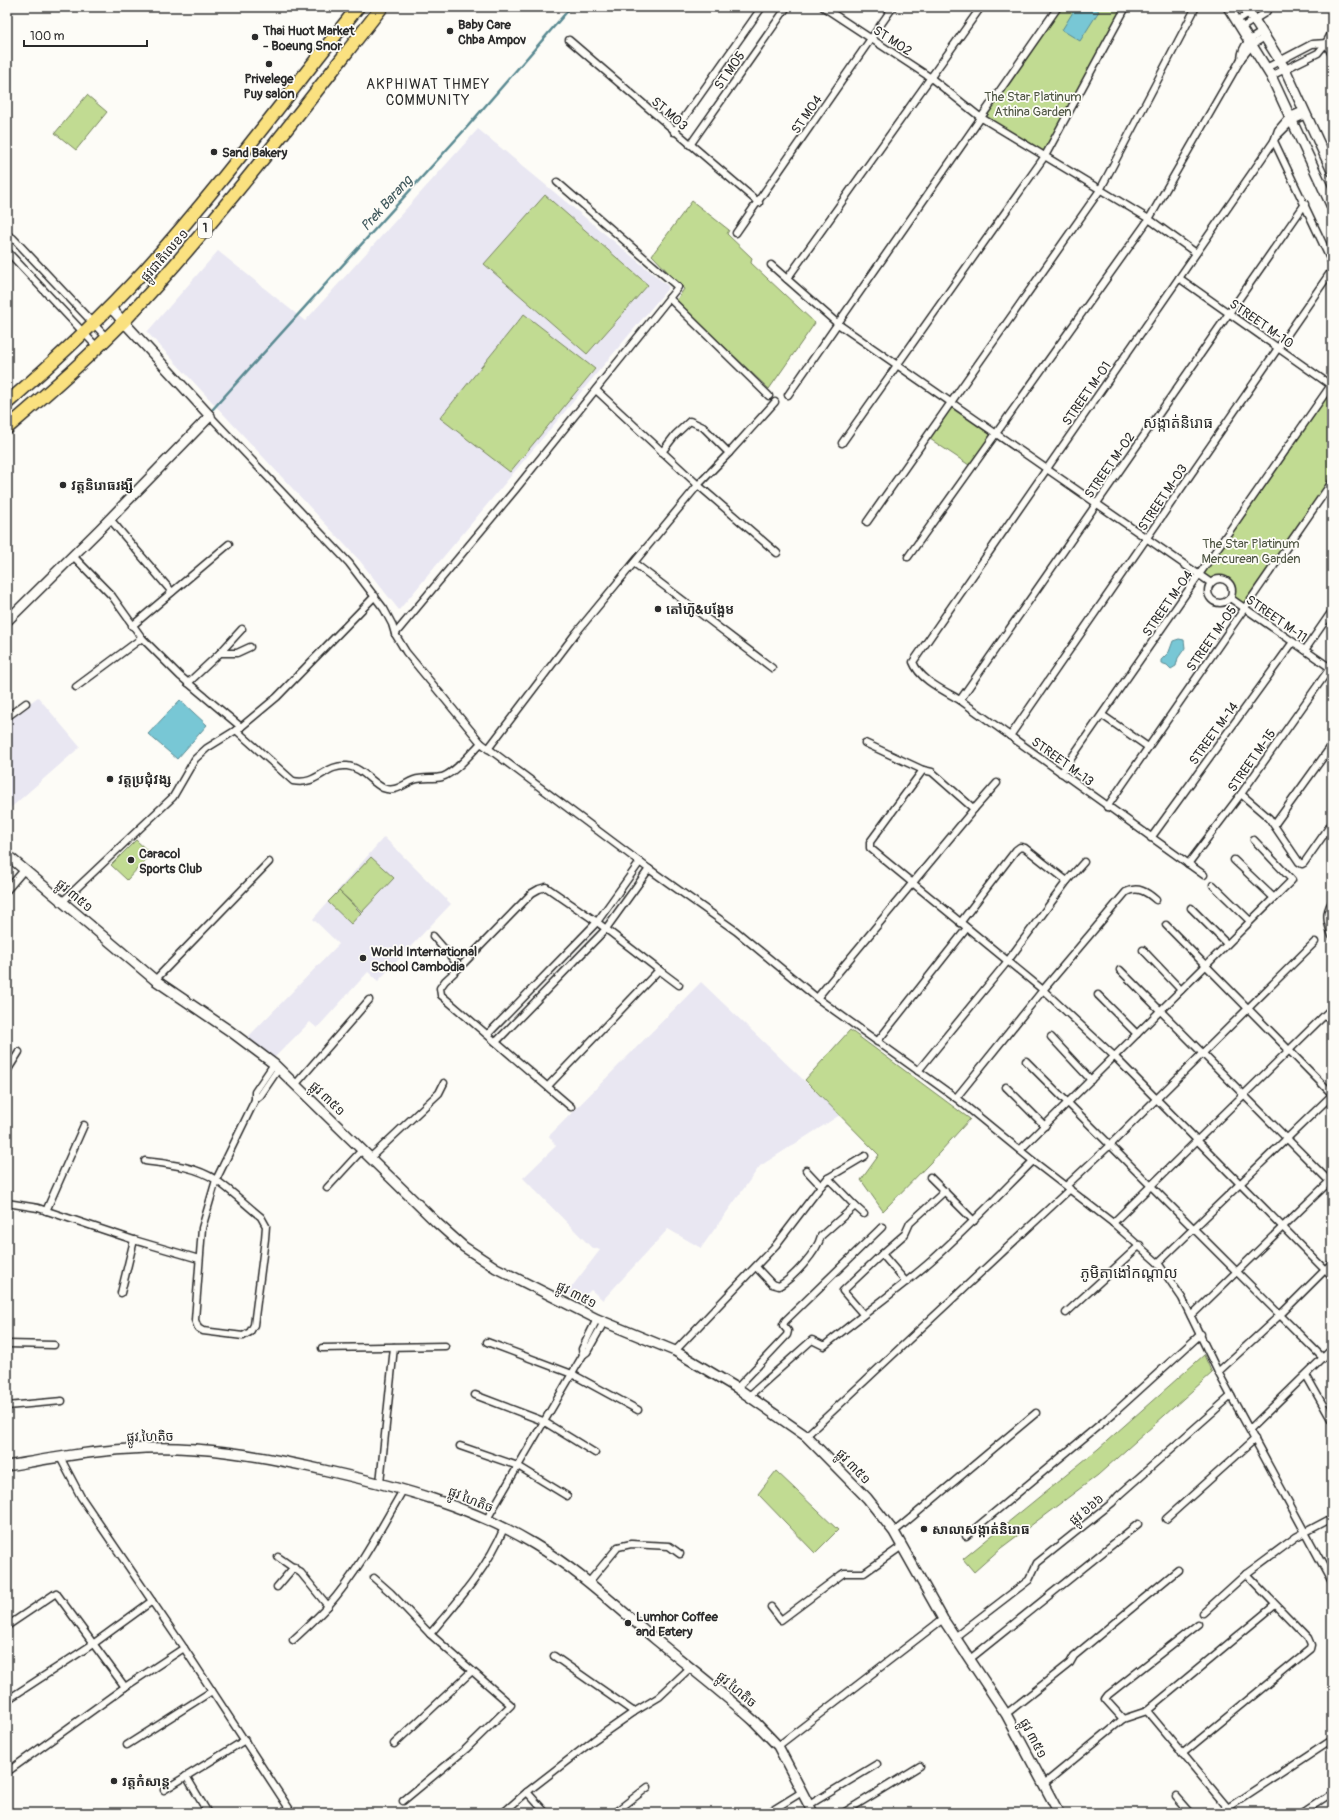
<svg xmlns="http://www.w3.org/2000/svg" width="1339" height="1820" font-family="Pangolin,'Noto Sans Khmer',sans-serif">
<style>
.built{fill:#e9e7f2}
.green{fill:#c1db92;stroke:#76835e}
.water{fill:#78c7d5;stroke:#598991}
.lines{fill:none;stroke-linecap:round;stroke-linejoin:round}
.stream{stroke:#598991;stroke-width:2.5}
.street-casing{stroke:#2b2b2b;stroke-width:9}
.secondary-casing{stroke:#2b2b2b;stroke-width:12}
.highway-casing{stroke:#2b2b2b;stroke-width:15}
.street{stroke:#fdfcf7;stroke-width:6}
.secondary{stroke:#fdfcf7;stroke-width:9}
.highway{stroke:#fae180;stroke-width:12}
.poi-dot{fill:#2b2b2b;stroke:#fdfcf7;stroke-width:1.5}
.labels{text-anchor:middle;stroke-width:3.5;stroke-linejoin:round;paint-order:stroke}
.shield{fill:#fdfcf7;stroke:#6a6a68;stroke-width:1}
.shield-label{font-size:12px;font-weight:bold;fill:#2b2b2b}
.poi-label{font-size:13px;font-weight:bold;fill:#2b2b2b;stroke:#fdfcf7;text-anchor:start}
.street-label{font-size:13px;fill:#2b2b2b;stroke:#fdfcf7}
.park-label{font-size:13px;fill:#505745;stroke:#fdfcf7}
.neighbourhood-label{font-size:14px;letter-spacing:1px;fill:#2b2b2b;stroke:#fdfcf7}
.water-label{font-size:14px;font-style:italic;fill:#425a5e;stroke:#fdfcf7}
.quarter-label{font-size:15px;fill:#2b2b2b;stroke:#fdfcf7}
</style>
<rect width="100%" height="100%" fill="#fdfcf7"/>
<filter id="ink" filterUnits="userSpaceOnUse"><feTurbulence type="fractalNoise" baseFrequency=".025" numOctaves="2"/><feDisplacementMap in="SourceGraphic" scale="8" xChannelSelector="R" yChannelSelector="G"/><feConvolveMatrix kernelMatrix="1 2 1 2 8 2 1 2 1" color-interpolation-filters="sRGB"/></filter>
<g filter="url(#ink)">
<g class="built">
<polygon points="478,129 669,287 399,610 360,561 147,332 218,251 305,321"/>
<polygon points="38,697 80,747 7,811 7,720"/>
<polygon points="384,837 451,904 378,981 368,972 317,1028 310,1022 274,1058 247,1038 339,944 313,919"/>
<polygon points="701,982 840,1115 760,1166 701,1248 668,1229 603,1300 591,1290 579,1301 567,1293 600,1250 591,1247 523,1178 556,1146 549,1136"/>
</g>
<g class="green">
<polygon points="1058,7 1126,7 1045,156 980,117"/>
<polygon points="87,95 107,112 76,150 55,133"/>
<polygon points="545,195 648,285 587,354 484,264"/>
<polygon points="692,201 729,230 727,234 752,258 751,263 815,323 769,389 676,301 684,289 652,255"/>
<polygon points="524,314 595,369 510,472 440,418"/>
<polygon points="1332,386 1332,482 1244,609 1230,598 1233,589 1229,582 1218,579 1211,583 1200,575"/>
<polygon points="951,403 997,433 972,467 927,437"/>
<polygon points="136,840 151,854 127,880 111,865"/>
<polygon points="371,857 394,878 362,912 339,891"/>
<polygon points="339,891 361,913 351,924 328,902"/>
<polygon points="850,1030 970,1119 930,1163 883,1211 861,1180 879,1155 805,1080"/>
<polygon points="1204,1355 1212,1373 1098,1475 1001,1548 974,1572 963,1559 1098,1449"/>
<polygon points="776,1471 838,1530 815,1553 758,1494"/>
</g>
<g class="water">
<polygon points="1076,7 1093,7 1099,11 1080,41 1062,30"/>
<polygon points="1179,639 1184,640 1185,648 1178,658 1176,666 1171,669 1167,665 1161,663 1161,660 1169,652 1173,641"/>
<polygon points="180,700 207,725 177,759 148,734"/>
</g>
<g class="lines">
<polyline class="stream" points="213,409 468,126 571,7"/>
<g class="street-casing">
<g id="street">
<polyline points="823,7 931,78 980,117 1149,219 1196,253"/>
<polyline points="1236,21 1259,7"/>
<polyline points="1241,28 1265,13 1270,7"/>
<polyline points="569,40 759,203"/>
<polyline points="1326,43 1332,55"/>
<path d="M1241 59C1242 44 1250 39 1262 32"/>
<polyline points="1266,68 1312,44 1327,43"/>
<polyline points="1271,76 1318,53 1326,43 1332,32"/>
<polyline points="674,132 762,7"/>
<polyline points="1276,137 1292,121 1306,115"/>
<polyline points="1274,141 1332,263"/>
<polyline points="690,145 787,7"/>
<polyline points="736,233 893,7"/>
<polyline points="7,235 13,238 107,338"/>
<polyline points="7,251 97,347"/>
<polyline points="771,265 838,324 1211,583"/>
<polyline points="1179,278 1332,386"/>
<polyline points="787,279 981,7"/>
<polyline points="669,298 769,396"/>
<polyline points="596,390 698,485 777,553"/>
<polyline points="788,395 1058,7"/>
<polyline points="210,416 349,563 384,609 392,624 395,634 406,652 481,743 649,869 736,931 817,998 956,1098 1033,1161 1113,1223 1158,1263 1182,1298 1218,1372 1332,1582"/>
<polyline points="842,443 1045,156 1126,7"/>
<polyline points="729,453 775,402"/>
<polyline points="110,519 172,592"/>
<polyline points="867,522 1100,190 1196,7"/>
<polyline points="73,556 112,596 142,638 180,676 241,727"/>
<polyline points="908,557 1149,219 1241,59 1252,45 1265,37"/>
<polyline points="634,563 772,668"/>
<circle cx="1220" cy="591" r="12"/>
<polyline points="1230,598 1332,669"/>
<polyline points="132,626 229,544"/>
<polyline points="395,634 515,490 678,287 557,182"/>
<polyline points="1305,650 1332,611"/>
<polyline points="220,653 242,629"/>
<polyline points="188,683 220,653 237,653 250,647"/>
<polyline points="76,687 142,638"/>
<polyline points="960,700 1305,204"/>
<polyline points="1102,715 1148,747"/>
<polyline points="7,717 26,703"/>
<path d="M236 730 293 781C318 786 325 764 347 766 361 767 371 782 383 788 396 793 403 784 414 780 423 777 433 779 442 777 455 773 471 753 481 743"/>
<polyline points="1010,736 1332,270"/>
<polyline points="865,743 923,770 870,842 870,848 1043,990 1114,1056 1332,1277"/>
<polyline points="488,749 576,633 698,485 729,453 703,427 690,421 675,435 662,452"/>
<polyline points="1061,773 1331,385"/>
<polyline points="1241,794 1269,818 1299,862 1302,864 1304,863 1332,823"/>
<polyline points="1107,807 1332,482"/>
<polyline points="974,809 997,783"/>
<polyline points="1275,824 1332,745"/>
<polyline points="1151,838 1293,642"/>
<polyline points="1234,860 1274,898"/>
<polyline points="1188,864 1241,794 1330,668"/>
<path d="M1204 875 960 700C943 690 920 680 913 662L1274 141 1278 130 1290 116 1304 110"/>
<polyline points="1213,885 1250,921"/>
<polyline points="7,890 24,870"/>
<polyline points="62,902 173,797 195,759 207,748 241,727 277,697 375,596"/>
<path d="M1332 902C1324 914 1328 924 1332 936"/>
<polyline points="1191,908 1227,944"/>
<polyline points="960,923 1016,850 1020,847 1025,848 1067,881"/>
<polyline points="1166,925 1332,1094"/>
<polyline points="433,936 460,967"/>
<polyline points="1143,950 1181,990"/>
<polyline points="659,970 679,985"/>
<polyline points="1120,970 1332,1184"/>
<polyline points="155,980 269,862"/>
<polyline points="1098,995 1137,1034"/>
<polyline points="817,998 974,809 932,772 923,770"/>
<polyline points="488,1034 597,922 640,862"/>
<polyline points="1051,1037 1091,1080"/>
<polyline points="496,1042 605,930 649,869"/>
<polyline points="877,1042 967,928"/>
<polyline points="1026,1061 1323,1358"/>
<polyline points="7,1071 19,1052"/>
<polyline points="918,1071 1007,962 1067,881 1084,862"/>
<polyline points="295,1085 369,1000"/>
<polyline points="548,1086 659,970 597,922 546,887 539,889 532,893 460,967 445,981 440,988 441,995 571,1107"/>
<polyline points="1006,1087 1045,1126"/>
<path d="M956 1098 1043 990 1126 892C1138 886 1147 892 1156 900"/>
<polyline points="255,1100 260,1096 279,1068"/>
<polyline points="1020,1150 1292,880 1254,840"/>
<polyline points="370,1158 439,1093 444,1083"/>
<path d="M145 1161C168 1164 195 1166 216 1180 232 1191 246 1205 261 1217L266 1226 265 1239 254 1325 250 1332 243 1336 203 1331 198 1328 195 1320 202 1228 216 1180 255 1100V1092L274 1064"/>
<polyline points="806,1170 821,1186"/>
<polyline points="930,1177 974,1221"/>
<polyline points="828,1178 855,1206 864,1214"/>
<polyline points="1066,1186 1110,1145 1315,942"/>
<polyline points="327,1188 362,1150"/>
<polyline points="7,1203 38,1208 134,1240 199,1259"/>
<polyline points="46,1211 84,1125"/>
<polyline points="1113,1223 1332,1008"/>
<polyline points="1158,1263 1332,1095"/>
<path d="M756 1267 772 1284 779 1286C793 1278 817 1252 821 1236L855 1206"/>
<polyline points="906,1282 882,1254 905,1234 910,1223 945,1191"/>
<polyline points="121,1293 134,1240"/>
<polyline points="1066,1313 1140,1245"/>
<polyline points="863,1314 843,1291 882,1254"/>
<polyline points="1191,1316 1331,1180"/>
<polyline points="487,1342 572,1374 638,1410"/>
<polyline points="7,1344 54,1345"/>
<polyline points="322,1348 445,1346"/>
<polyline points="675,1351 776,1245 821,1186 828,1178 865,1156"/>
<polyline points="583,1355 582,1349 597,1319"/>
<polyline points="1218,1372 1280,1315 1332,1263"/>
<polyline points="1306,1375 1332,1421"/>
<polyline points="737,1388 787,1335 788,1331 783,1325 785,1321 882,1227"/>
<polyline points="475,1395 543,1421 595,1453"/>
<path d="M749 1396 812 1340 824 1346C859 1317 897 1291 931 1261 966 1230 999 1195 1033 1161"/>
<polyline points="7,1406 62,1401"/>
<polyline points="1250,1429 1332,1349"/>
<polyline points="806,1436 1070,1189"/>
<polyline points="460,1446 518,1466 567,1496"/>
<polyline points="60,1457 81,1497 184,1648 292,1813"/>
<polyline points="380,1483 394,1347"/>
<polyline points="487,1519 583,1355 587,1352 604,1322"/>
<polyline points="1166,1519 1255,1439"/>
<polyline points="894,1532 1036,1413"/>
<polyline points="966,1536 1115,1412 1201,1334"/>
<polyline points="278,1557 301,1573 328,1606"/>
<path d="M374 1578 391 1593 430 1634C459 1600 487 1569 504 1528"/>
<polyline points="589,1582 618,1547 631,1544 669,1546 680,1554"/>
<polyline points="277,1587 294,1567"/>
<polyline points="771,1607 781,1620 841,1575 844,1573 864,1573 902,1546"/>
<polyline points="1203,1613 1246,1574 1296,1537 1332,1518"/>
<polyline points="7,1626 56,1593 125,1687"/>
<polyline points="955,1637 1029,1580 1037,1563 1112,1503 1119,1495 1231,1396"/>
<path d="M293 1640C305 1629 317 1618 328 1606 358 1572 380 1530 403 1490"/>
<polyline points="554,1656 634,1712"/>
<polyline points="970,1659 1138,1524"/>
<polyline points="7,1700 93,1644 152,1601"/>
<polyline points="1147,1711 1232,1813"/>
<polyline points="1006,1714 1070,1663 1074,1656 1178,1570"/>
<polyline points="1123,1719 1105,1699 1108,1695 1198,1624"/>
<polyline points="394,1744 472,1671"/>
<polyline points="127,1745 212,1691"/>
<polyline points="778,1746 943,1619"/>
<polyline points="1182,1754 1310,1649 1311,1645 1308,1638 1246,1574"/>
<polyline points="7,1772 125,1687 184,1648"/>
<polyline points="186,1776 208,1813"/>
<polyline points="1044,1784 1123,1719 1147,1711 1275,1605"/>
<polyline points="164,1790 245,1740"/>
<polyline points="527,1792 546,1813"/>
<polyline points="1176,1796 1191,1813"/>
<polyline points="403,1801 466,1749 511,1705 430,1634"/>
<polyline points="809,1805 877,1764"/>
<polyline points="503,1813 527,1792 594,1740 634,1712 659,1697 691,1667"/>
<polyline points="614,1813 648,1787"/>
<polyline points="768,1813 802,1792"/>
<polyline points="843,1813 920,1766"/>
<polyline points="1220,1813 1332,1739"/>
<polyline points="1302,1813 1332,1793"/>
</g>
</g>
<g class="secondary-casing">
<g id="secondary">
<polyline points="1228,7 1271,76 1332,207"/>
<polyline points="1246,7 1285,69 1332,171"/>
<polyline points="7,621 100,529 210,416 110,307"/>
<polyline points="7,855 155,980 230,1031 274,1064 436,1222 464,1247 496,1268 597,1319 675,1351 737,1388 806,1436 867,1498 894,1532 943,1619 1006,1714 1059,1813"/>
<path d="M7 1466C48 1459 89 1451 130 1449 197 1444 263 1456 328 1471 399 1487 471 1506 534 1544 578 1570 616 1606 655 1639 688 1666 722 1692 754 1721L778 1746 813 1813"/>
</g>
</g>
<g class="highway-casing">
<g id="highway">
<path d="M7 403C55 361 101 318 144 271 220 187 287 95 358 7"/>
<path d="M7 428C47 394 88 358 125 320 217 222 299 113 382 7"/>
</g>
</g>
<use href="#street" class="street"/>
<use href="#secondary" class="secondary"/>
<use href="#highway" class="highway"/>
</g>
</g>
<g class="poi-dot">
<circle cx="450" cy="31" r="4"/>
<circle cx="255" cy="37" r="4"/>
<circle cx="269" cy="64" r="4"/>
<circle cx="214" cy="152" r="4"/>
<circle cx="63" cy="485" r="4"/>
<circle cx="658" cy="609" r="4"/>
<circle cx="110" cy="779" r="4"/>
<circle cx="131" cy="860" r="4"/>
<circle cx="363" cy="958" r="4"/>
<circle cx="924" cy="1529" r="4"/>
<circle cx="628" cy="1623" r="4"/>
<circle cx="114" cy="1781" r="4"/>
</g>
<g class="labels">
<rect class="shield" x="198" y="218" width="14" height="20" rx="3"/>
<g class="shield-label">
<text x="205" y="232">1</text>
</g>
<g class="poi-label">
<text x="458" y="29">Baby Care<tspan x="458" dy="15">Chba Ampov</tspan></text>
<text x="263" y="35">Thai Huot Market<tspan x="263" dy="15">- Boeung Snor</tspan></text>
<text x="269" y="83" text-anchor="middle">Privelege<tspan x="269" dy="15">Puy salon</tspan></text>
<text x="222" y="157">Sand Bakery</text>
<text x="71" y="490">វត្តនិរោធរង្សី</text>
<text x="666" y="614">តៅហ៊ូ&amp;បង្អែម</text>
<text x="118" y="784">វត្តប្រជុំវង្ស</text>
<text x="139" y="858">Caracol<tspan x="139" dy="15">Sports Club</tspan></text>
<text x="371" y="956">World International<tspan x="371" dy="15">School Cambodia</tspan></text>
<text x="932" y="1534">សាលាសង្កាត់និរោធ</text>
<text x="636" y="1621">Lumhor Coffee<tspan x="636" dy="15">and Eatery</tspan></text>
<text x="122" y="1786">វត្តកំសាន្ត</text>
</g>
<g class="street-label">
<text transform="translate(893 40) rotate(33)" y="5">ST M02</text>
<text transform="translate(729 70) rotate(-55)" y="5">ST M05</text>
<text transform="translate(670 113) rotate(41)" y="5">ST M03</text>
<text transform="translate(806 114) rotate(-55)" y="5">ST M04</text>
<text transform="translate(164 255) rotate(-49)" y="5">ផ្លូវជាតិលេខ១</text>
<text transform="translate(1262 323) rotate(35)" y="5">STREET M-10</text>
<text transform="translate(1086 393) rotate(-55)" y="5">STREET M-01</text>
<text transform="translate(1109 465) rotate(-55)" y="5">STREET M-02</text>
<text transform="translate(1162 497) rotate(-56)" y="5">STREET M-03</text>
<text transform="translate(1167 603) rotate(-55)" y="5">STREET M-04</text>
<text transform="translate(1277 618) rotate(35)" y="5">STREET M-11</text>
<text transform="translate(1211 638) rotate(-55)" y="5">STREET M-05</text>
<text transform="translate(1213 733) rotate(-54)" y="5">STREET M-14</text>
<text transform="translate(1251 760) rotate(-55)" y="5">STREET M-15</text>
<text transform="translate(1063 761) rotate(36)" y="5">STREET M-13</text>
<text transform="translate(75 895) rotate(40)" y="5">ផ្លូវ ៣៥១</text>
<text transform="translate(328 1098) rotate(44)" y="5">ផ្លូវ ៣៥១</text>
<text transform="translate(577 1294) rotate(27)" y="5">ផ្លូវ ៣៥១</text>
<text transform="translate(150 1436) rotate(-1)" y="5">ផ្លូវ ហៃតិច</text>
<text transform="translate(854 1466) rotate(46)" y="5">ផ្លូវ ៣៥១</text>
<text transform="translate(471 1499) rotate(22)" y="5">ផ្លូវ ហៃតិច</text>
<text transform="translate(1086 1509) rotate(-40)" y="5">ផ្លូវ ៦៦៦</text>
<text transform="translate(737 1689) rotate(40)" y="5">ផ្លូវ ហៃតិច</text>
<text transform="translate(1034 1738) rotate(62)" y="5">ផ្លូវ ៣៥១</text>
</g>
<g class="park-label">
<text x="1033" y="101">The Star Platinum<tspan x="1033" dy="15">Athina Garden</tspan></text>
<text x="1251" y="548">The Star Platinum<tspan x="1251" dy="15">Mercurean Garden</tspan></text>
</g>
<g class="neighbourhood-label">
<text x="428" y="89">AKPHIWAT THMEY<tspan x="428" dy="16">COMMUNITY</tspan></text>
</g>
<g class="water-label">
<text transform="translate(386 203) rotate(-48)" y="5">Prek Barang</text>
</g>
<g class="quarter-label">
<text x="1178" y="428">សង្កាត់និរោធ</text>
<text x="1129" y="1278">ភូមិតាងៅកណ្តាល</text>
</g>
</g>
<rect width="1339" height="1820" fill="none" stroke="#fdfcf7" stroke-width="24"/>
<rect x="12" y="12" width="1315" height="1796" fill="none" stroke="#2b2b2b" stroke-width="1.5" filter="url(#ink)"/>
<path d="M24 40v6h123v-6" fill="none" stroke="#2b2b2b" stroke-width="2"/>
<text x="30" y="40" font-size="12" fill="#2b2b2b" stroke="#fdfcf7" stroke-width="3" paint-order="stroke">100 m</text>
</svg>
